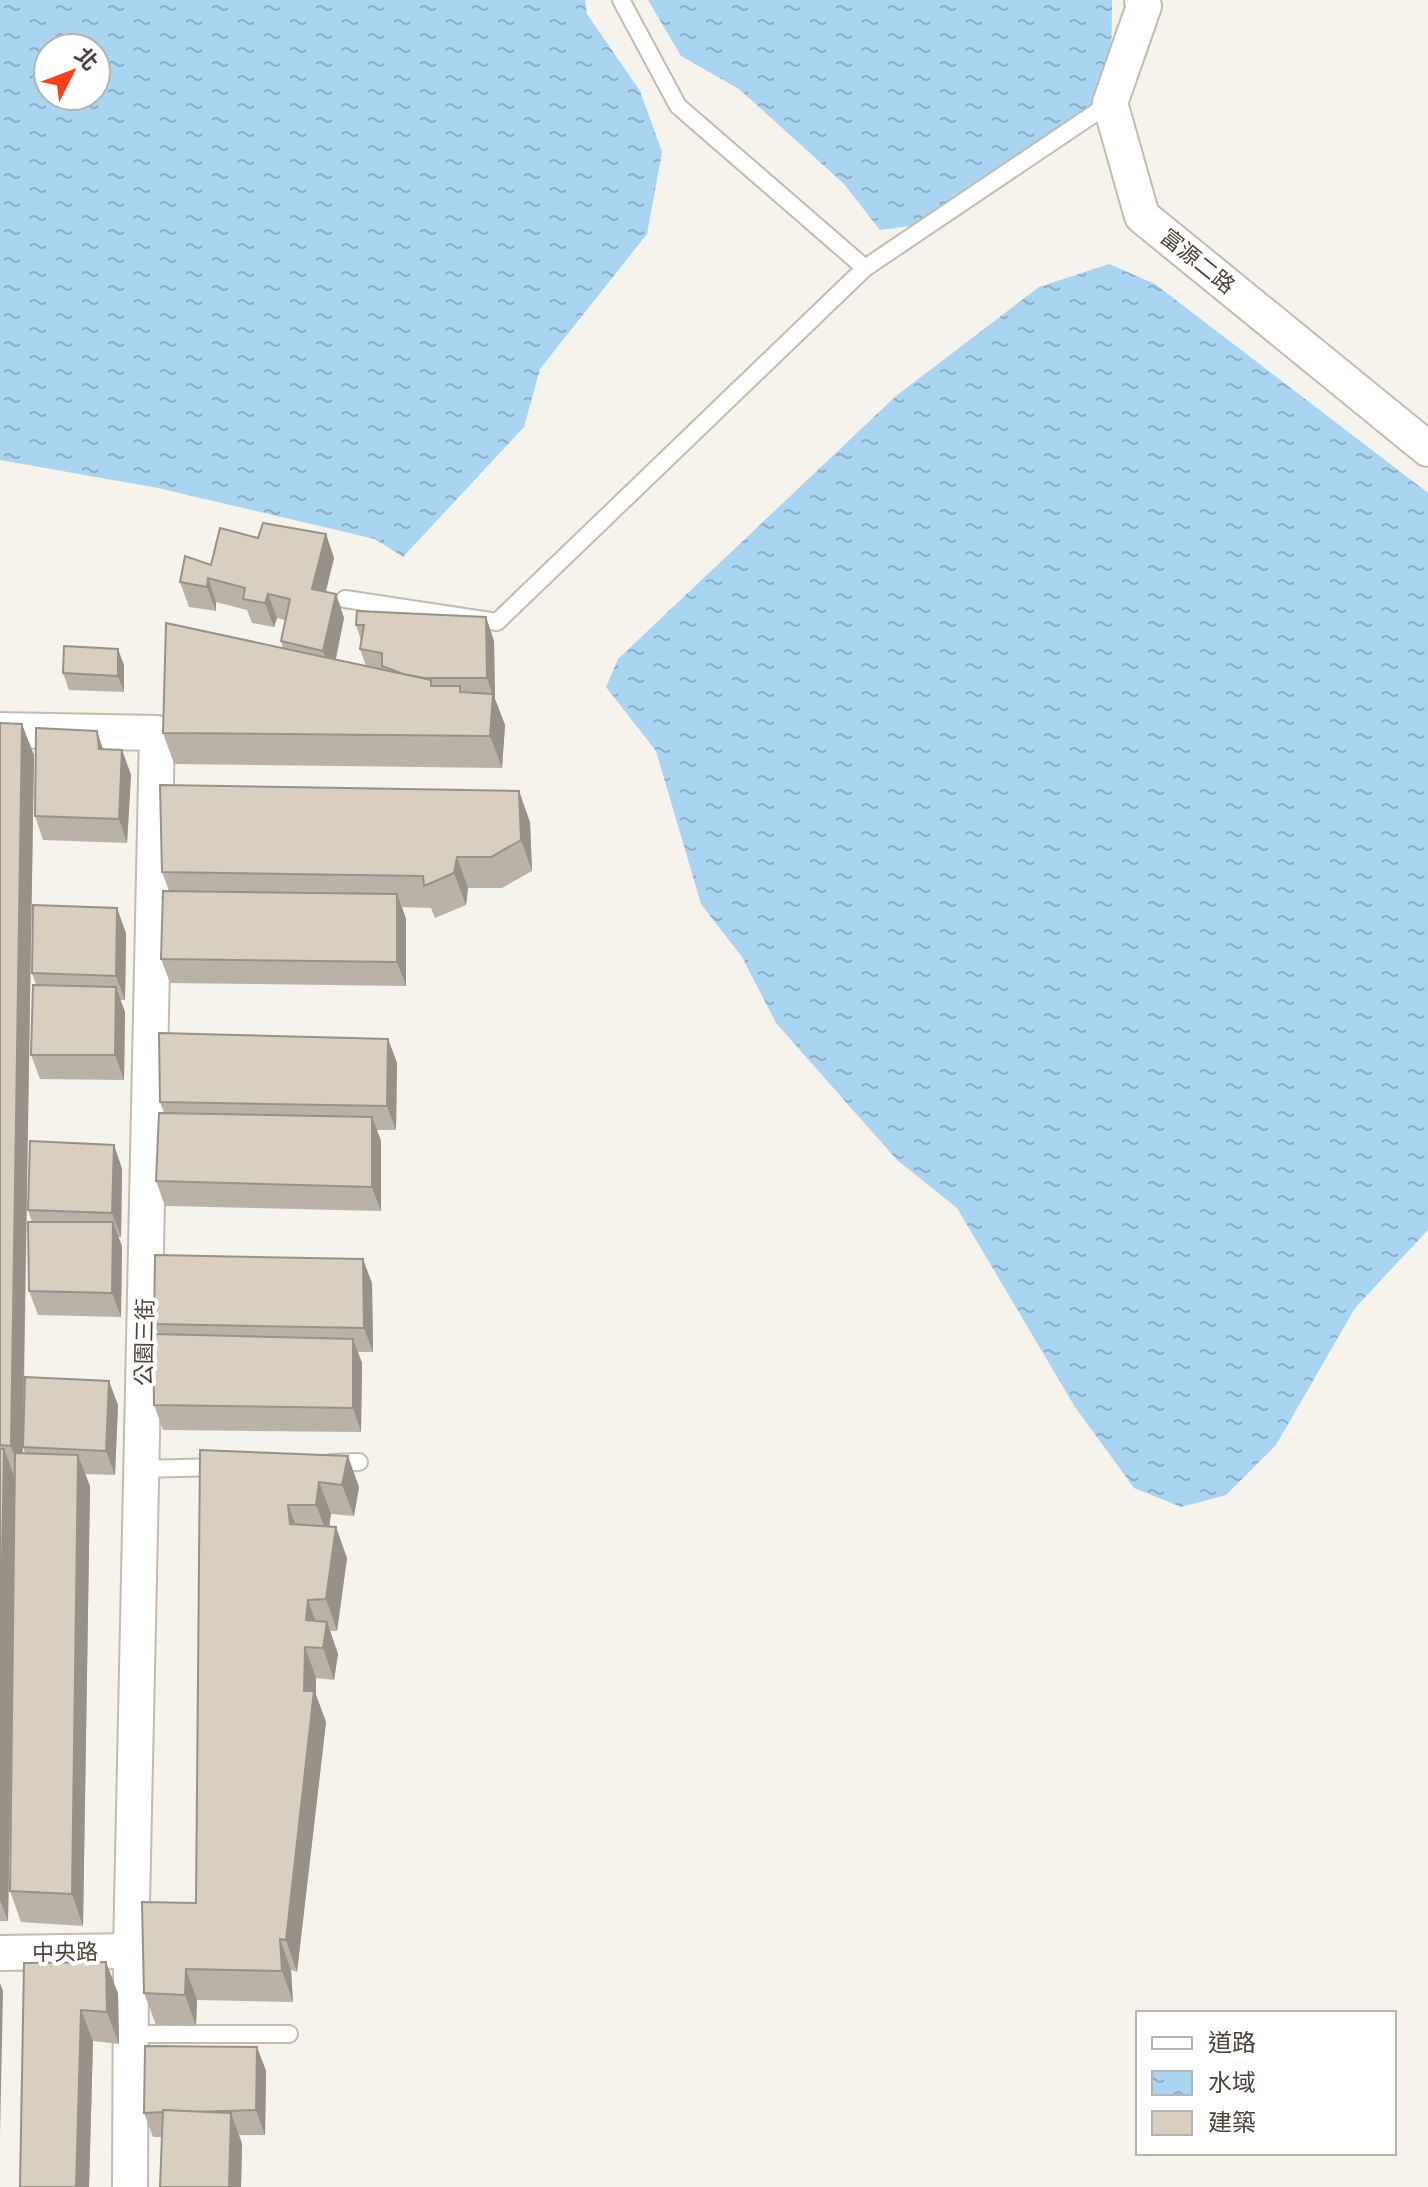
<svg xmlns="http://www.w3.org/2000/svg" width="1428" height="2187" font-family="'DM Sans','Noto Sans TC',sans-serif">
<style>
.water{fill:url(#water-ripples);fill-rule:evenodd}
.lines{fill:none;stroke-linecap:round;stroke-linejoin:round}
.service-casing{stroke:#c2bbae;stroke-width:20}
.minor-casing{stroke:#c2bbae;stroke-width:38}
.service{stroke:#fff;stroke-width:16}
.minor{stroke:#fff;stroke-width:34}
.wall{fill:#bab2a6}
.shaded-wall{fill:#979187}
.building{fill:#d8cfc1;stroke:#979187;stroke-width:2}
.labels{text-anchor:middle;stroke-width:8;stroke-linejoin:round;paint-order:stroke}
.street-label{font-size:22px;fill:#4b4439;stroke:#fff}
</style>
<defs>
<pattern id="water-ripples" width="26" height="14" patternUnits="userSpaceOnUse" patternTransform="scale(2)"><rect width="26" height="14" fill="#a9d4f2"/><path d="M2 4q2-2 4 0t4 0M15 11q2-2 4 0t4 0" fill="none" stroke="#8caec5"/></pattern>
</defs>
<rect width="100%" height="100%" fill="#f6f3ec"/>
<g class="water">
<path d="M0 0H585L587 14 640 91 662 152 647 234 540 369 524 427 403 557 375 539 158 488 0 460ZM96 48V96H48V48Z"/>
<polygon points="648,0 1112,0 1111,87 948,221 880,230 844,184 739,89 681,56"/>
<polygon points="1109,264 1155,284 1428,493 1428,1230 1355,1308 1276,1445 1226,1495 1181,1507 1134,1488 1075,1407 957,1208 897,1160 776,1023 742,957 701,904 656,751 606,687 618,659 896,396 1039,287"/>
</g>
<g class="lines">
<g class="service-casing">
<g id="service">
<polyline points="621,0 678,106 865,268"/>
<polyline points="345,599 497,622 865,268 1110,103"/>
<polyline points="331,1463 359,1462"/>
<polyline points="141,1469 219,1467"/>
<polyline points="131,2034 289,2034"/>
</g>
</g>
<g class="minor-casing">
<g id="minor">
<polyline points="1142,0 1144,6 1110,103 1142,216 1428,449"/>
<polyline points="0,730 157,733 131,1951 130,2187"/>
<polyline points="0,1953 131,1951"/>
</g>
</g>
<use href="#service" class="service"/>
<use href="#minor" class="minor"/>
</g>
<g class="wall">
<polygon points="326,534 334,558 326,592 336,594 344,618 336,659 366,666 360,649 361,640 356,625 486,617 494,641 495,699 505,725 502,768 174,764 163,733 283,648 281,641 285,620 277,618 274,627 252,623 247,610 216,602 216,611 189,607 180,582 258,538"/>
<polygon points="124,665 124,692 69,690 63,673"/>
<polygon points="0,723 34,755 23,1453 25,1453 23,1447 118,1405 115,1475 85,1474 90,1486 83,1926 21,1922 10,1891 14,1586 8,1921 0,1921"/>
<polygon points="103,749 122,750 131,775 127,843 43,840 35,816"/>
<polygon points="530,822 532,871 502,888 468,888 466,905 435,918 431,908 402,907 406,919 406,986 170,983 161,959 169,891 162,872"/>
<polygon points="126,933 125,1000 120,1000 125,1012 124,1080 40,1079 31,1055 36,985 32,973"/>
<polygon points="388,1039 397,1063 396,1130 377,1130 381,1141 381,1211 165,1206 156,1181 164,1113 160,1102"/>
<polygon points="114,1145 122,1169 121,1237 118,1237 122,1246 121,1317 38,1315 29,1291 32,1222 28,1210"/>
<polygon points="372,1283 373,1352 358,1352 362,1363 361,1432 163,1430 154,1405 158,1334 154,1324"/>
<polygon points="200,1450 359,1487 354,1516 331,1514 329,1526 347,1558 337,1631 330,1631 338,1654 334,1680 316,1678 316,1695 326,1722 297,1972 291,1970 293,2002 197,2000 196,2026 156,2025 144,1993 196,1903"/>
<polygon points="24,1963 118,1993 119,2044 93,2041 89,2187 20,2187"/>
<polygon points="257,2047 266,2071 265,2135 239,2135 242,2144 241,2187 160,2187 162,2137 153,2137 144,2113"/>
</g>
<g class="shaded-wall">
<polygon points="326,534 334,558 320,613 312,589"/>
<polygon points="208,578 216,602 216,611 207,587"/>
<polygon points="268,594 277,618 274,627 265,603"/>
<polygon points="336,594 344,618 332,676 323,651"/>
<polygon points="486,617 494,641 495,699 505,725 502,768 490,736 493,696 487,678"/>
<polygon points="118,649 124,665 124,692 118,676"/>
<polygon points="22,724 34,755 22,1477 11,1446"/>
<polygon points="97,731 105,755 99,749"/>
<polygon points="122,750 131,775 127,843 119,819"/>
<polygon points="519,791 530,822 532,871 521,840"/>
<polygon points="457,857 468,888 466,905 454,873"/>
<polygon points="397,894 406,919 406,986 397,962"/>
<polygon points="117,908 126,933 125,1000 116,976"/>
<polygon points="116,987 125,1012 124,1080 115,1055"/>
<polygon points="388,1039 397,1063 396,1130 387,1106"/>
<polygon points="372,1117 381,1141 381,1211 372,1187"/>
<polygon points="114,1145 122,1169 121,1237 112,1213"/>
<polygon points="113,1222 122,1246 121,1317 112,1293"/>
<polygon points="363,1259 372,1283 373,1352 364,1328"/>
<polygon points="353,1339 362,1363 361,1432 353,1408"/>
<polygon points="109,1381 118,1405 115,1475 106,1451"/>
<polygon points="4,1449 16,1481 8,1921 0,1900 0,1681"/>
<polygon points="78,1455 90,1486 83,1926 72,1894"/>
<polygon points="348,1456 359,1487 354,1516 342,1485"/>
<polygon points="319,1482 331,1514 328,1536 316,1505"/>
<polygon points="288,1505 300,1536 290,1524"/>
<polygon points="336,1527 347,1558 337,1631 326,1599"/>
<polygon points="308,1600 319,1631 306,1620"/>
<polygon points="327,1622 338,1654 334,1680 323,1648"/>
<polygon points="305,1647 316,1678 316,1695 326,1722 297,1972 286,1940 304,1691"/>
<polygon points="280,1939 291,1970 293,2002 282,1971"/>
<polygon points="106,1962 118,1993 119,2044 107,2012"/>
<polygon points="186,1969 197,2000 196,2026 185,1995"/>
<polygon points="0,1983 3,1991 0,2135"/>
<polygon points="81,2010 93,2041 89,2187 76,2187"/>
<polygon points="257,2047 266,2071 265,2135 256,2110"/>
<polygon points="231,2113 242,2144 241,2187 229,2187"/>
</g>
<g class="building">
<polygon points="263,523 326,534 312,589 336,594 323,651 281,641 290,599 268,594 265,603 243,599 245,588 208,578 207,587 180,582 185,556 211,565 220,528 258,538"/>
<polygon points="357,611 486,617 487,678 424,678 403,674 382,666 382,653 360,649 364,625 356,625"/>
<polygon points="166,623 431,680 431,686 460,686 460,692 493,694 490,736 163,733"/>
<polygon points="64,646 118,649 118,676 63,673"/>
<polygon points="0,723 22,724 11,1446 0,1445"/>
<polygon points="36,728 97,731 99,749 122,750 119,819 35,816"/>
<polygon points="160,785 519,791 521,840 491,857 457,857 454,873 424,886 423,876 162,872"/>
<polygon points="163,891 397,894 397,962 161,959"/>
<polygon points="33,905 117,908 116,976 32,973"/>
<polygon points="33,985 116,987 115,1055 31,1055"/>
<polygon points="159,1033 388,1039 387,1106 160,1102"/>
<polygon points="159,1113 372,1117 372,1187 156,1181"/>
<polygon points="30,1141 114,1145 112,1213 28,1210"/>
<polygon points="28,1222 113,1222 112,1293 29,1291"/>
<polygon points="155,1255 363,1259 364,1328 154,1324"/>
<polygon points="153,1334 353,1339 353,1408 154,1405"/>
<polygon points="25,1377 109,1381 106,1451 23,1447"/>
<polygon points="0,1449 4,1449 0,1681"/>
<polygon points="200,1450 348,1456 342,1485 319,1482 316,1505 288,1505 290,1524 336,1527 326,1599 308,1600 306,1620 327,1622 323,1648 305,1647 304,1691 314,1691 286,1940 280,1939 282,1971 186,1969 185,1995 144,1993 142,1902 196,1903"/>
<polygon points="15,1453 78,1455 72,1894 10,1891"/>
<polygon points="106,1962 107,2012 81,2010 76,2187 20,2187 24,1963"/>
<polygon points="145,2046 257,2047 256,2110 194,2112 163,2110 163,2112 144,2113"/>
<polygon points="163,2110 231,2113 229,2187 160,2187"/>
</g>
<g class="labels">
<g class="street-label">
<text transform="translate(1198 261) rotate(39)" y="8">富源二路</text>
<text transform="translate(144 1342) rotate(-89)" y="8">公園三街</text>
<text transform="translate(65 1952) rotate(-1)" y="8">中央路</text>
</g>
</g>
<rect x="1136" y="2011" width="260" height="144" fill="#ffffff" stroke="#b7b4b0" stroke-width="2"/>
<rect x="1152" y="2037" width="40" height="12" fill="#ffffff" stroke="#b7b4b0" stroke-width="2"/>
<text x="1208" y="2051" font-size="24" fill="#4b4439">道路</text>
<rect x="1152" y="2071" width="40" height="24" fill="url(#water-ripples)" stroke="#b7b4b0" stroke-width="2"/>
<text x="1208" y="2091" font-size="24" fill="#4b4439">水域</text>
<rect x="1152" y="2111" width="40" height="24" fill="#d8cfc1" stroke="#b7b4b0" stroke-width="2"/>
<text x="1208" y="2131" font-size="24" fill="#4b4439">建築</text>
<g transform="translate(72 72) rotate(48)"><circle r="38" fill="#ffffff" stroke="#b7b4b0" stroke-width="2"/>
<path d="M0-6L14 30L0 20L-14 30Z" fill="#fc3f1d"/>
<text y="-12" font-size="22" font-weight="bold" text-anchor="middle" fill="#4b4439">北</text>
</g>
</svg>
